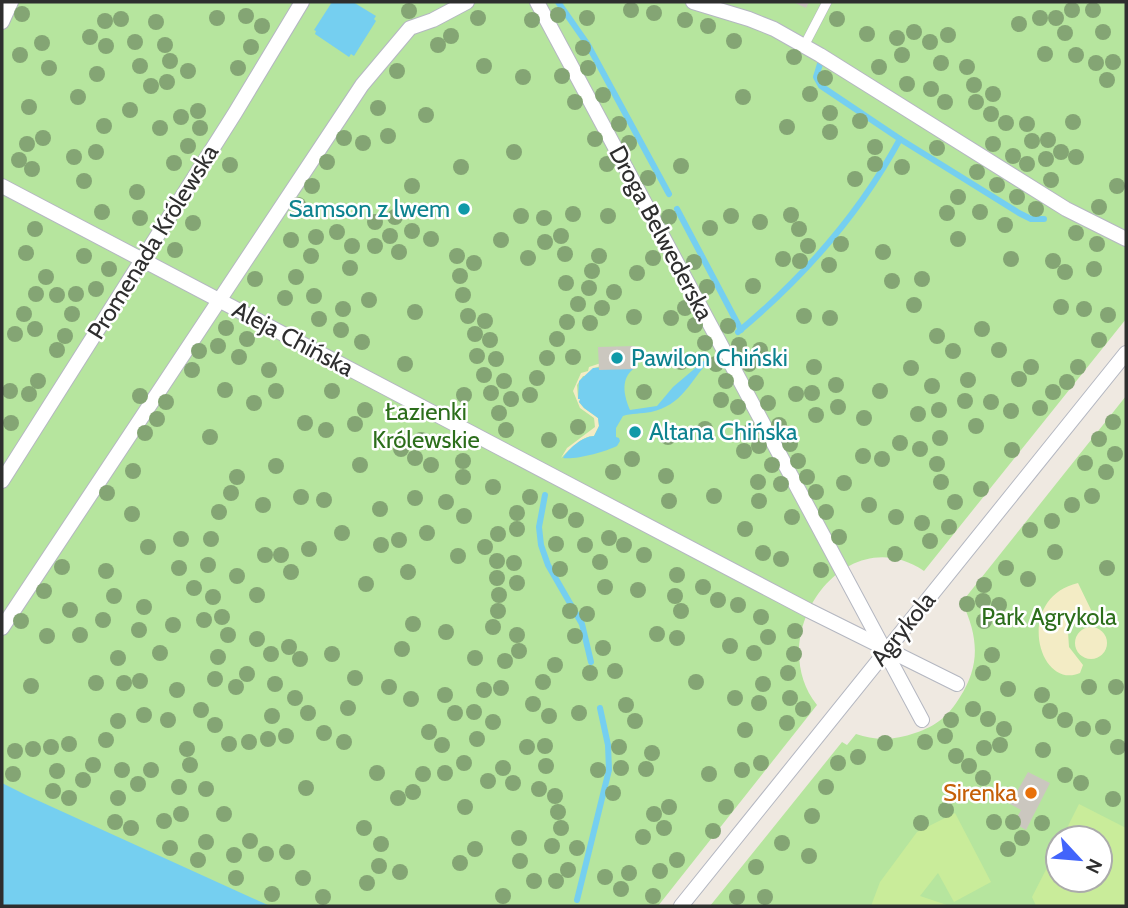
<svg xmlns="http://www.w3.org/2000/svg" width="1128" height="908" font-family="Cabin,sans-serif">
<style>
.green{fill:#b6e59e;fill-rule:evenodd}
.sand{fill:#f3ecc5}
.pitch{fill:#c9ec9a}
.water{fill:#75cff0}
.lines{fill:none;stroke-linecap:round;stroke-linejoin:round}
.stream{stroke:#75cff0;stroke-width:6}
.building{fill:#cbc7bf}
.service-casing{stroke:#b4b7c1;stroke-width:10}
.pedestrian-casing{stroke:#b4b7c1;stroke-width:16}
.service{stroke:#fff;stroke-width:9}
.pedestrian{stroke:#fff;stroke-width:14}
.tree{fill:#84a574}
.culture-dot{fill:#0f9aa8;stroke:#fff;stroke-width:2.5}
.food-dot{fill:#e8710a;stroke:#fff;stroke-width:2.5}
.labels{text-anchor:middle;stroke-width:5;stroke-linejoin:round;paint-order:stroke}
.culture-label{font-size:24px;fill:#0d838f;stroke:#fff;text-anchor:start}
.street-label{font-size:24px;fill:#2e2e2e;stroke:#fff}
.park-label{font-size:24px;fill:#2c6e1b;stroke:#fff}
.food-label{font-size:24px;fill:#c56008;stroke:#fff;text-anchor:end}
</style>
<rect width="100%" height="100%" fill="#efe9e1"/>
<g class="green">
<path d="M2 2H1126V319L924 571C844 517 762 636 817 705L658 906H2Z"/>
<path d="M1126 396V906H710L842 742 847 745 856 734C875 741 896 740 915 733 937 726 949 715 960 697 980 666 979 638 962 602ZM1058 838H1100V880H1058Z"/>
</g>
<g class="sand">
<path d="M601 363V366L594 368 587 376H583L577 385 578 398 581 399 579 402 584 408 598 418 599 426 594 436C582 436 569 450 561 458L567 448 595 427 594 418 580 408 573 391 581 373 588 371 589 367Z"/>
<path d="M1078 583 1094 616 1078 620 1068 632 1069 647 1083 665 1080 673C1038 691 1014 598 1078 583Z"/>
<circle cx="1091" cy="643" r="16"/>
</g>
<g class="pitch">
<polygon points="1079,804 1126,828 1126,906 1036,906 1032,897 1058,846 1058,880 1100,880 1100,838 1062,838"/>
<polygon points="955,813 991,882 954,902 938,873 920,896 950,906 871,906 880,882 917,832"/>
</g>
<g class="water">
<polygon points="332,2 353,2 376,16 374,19 376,21 354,56 351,54 349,57 315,34 316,31 314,30"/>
<path d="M706 359 708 362C689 383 682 405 651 412 642 414 631 413 623 416L616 428V437L619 438 620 441 617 446C605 452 575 460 563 458 568 449 583 436 594 436L599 426 598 418 584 408 579 402 580 399H578L579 381 593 368 639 365C621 375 622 391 630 410L657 406 673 387Z"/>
<polygon points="2,783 28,796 270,906 2,906"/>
</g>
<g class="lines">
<g class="stream">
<polyline points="558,2 588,45 669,194"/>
<polyline points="820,64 816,77 821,86 900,139"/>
<polyline points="677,209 741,330"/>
<path d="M738 332C804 277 859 215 900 139L1019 213 1031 219H1044"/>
<polyline points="545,495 539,527 541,545 548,565 582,624 591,662"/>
<polyline points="577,900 609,770 608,745 600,708"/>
</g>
</g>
<g class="building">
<polygon points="793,2 809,2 806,8"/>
<polygon points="635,346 636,369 599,370 598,347"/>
<circle cx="635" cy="432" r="8"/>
<polygon points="1028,772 1050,783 1026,830 1014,823 1021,810 1010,804"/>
</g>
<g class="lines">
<g class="service-casing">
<polyline id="service" points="804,46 827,2"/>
</g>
<g class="pedestrian-casing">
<g id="pedestrian">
<polyline points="537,2 922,720"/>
<polyline points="693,2 749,19 774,29 820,55 1066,209 1126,239"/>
<polyline points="2,22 11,2"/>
<polyline points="2,186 808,610 957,684"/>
<polyline points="2,481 235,113 302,2"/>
<polyline points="2,628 362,85 410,28 433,20 467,2"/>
<polyline points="681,906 1126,353"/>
</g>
</g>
<use href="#service" class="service"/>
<use href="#pedestrian" class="pedestrian"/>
</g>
<g class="tree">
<circle cx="631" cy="10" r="8"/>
<circle cx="1072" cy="10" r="8"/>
<circle cx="1093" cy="10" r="8"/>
<circle cx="409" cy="11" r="8"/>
<circle cx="654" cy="13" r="8"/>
<circle cx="22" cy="14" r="8"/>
<circle cx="558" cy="15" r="8"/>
<circle cx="246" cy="16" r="8"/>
<circle cx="217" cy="18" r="8"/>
<circle cx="478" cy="18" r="8"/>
<circle cx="587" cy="18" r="8"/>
<circle cx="1040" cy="18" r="8"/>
<circle cx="1056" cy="18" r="8"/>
<circle cx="121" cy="19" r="8"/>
<circle cx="837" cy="19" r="8"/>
<circle cx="532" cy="20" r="8"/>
<circle cx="685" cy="20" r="8"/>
<circle cx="105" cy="21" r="8"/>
<circle cx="156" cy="22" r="8"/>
<circle cx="1019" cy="24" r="8"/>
<circle cx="262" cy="26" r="8"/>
<circle cx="708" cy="26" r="8"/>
<circle cx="914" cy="32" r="8"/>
<circle cx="1103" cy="32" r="8"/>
<circle cx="1065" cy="33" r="8"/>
<circle cx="867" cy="34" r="8"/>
<circle cx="948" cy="35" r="8"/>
<circle cx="451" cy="36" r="8"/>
<circle cx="90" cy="37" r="8"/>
<circle cx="897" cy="38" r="8"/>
<circle cx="734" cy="41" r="8"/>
<circle cx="135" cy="42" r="8"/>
<circle cx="930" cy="42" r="8"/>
<circle cx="42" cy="43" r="8"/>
<circle cx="165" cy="45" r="8"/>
<circle cx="438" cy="45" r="8"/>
<circle cx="106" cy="46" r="8"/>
<circle cx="251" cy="47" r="8"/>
<circle cx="583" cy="48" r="8"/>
<circle cx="1045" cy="54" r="8"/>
<circle cx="20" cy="55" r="8"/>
<circle cx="902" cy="55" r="8"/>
<circle cx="1076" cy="55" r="8"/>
<circle cx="794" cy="57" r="8"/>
<circle cx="170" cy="61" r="8"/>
<circle cx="1113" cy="62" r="8"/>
<circle cx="941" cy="63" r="8"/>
<circle cx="1096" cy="63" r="8"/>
<circle cx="140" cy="66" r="8"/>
<circle cx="484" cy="66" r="8"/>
<circle cx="879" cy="67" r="8"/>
<circle cx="967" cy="67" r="8"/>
<circle cx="49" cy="68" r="8"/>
<circle cx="238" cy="68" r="8"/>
<circle cx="588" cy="68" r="8"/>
<circle cx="188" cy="71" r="8"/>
<circle cx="397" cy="71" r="8"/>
<circle cx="97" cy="74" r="8"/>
<circle cx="562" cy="76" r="8"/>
<circle cx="523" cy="77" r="8"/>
<circle cx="825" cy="78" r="8"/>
<circle cx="1107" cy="80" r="8"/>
<circle cx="167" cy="82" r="8"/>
<circle cx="907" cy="84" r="8"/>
<circle cx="974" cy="85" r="8"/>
<circle cx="151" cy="86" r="8"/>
<circle cx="931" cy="89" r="8"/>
<circle cx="810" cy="94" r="8"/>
<circle cx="993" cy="94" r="8"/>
<circle cx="603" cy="95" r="8"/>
<circle cx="78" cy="97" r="8"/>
<circle cx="743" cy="97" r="8"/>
<circle cx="575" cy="102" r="8"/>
<circle cx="945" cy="102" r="8"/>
<circle cx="976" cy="102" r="8"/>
<circle cx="29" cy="107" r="8"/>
<circle cx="378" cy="108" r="8"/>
<circle cx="130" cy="110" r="8"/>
<circle cx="198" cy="111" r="8"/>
<circle cx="830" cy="113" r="8"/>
<circle cx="991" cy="114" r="8"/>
<circle cx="426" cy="115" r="8"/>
<circle cx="181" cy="117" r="8"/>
<circle cx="860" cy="121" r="8"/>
<circle cx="1073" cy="122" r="8"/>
<circle cx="1006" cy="123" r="8"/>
<circle cx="619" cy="124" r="8"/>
<circle cx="1027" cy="124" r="8"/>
<circle cx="104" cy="126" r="8"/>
<circle cx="787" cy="127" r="8"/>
<circle cx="160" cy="128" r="8"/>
<circle cx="200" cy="128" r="8"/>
<circle cx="830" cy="132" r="8"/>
<circle cx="388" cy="136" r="8"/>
<circle cx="43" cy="138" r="8"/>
<circle cx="344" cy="138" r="8"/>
<circle cx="595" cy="139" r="8"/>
<circle cx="1048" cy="140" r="8"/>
<circle cx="1032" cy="141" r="8"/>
<circle cx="363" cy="143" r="8"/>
<circle cx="629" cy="143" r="8"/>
<circle cx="27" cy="144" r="8"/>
<circle cx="993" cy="144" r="8"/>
<circle cx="188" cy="146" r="8"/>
<circle cx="875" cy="147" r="8"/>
<circle cx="937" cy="148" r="8"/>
<circle cx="96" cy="152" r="8"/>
<circle cx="514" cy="152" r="8"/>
<circle cx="1061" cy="152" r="8"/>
<circle cx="1013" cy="156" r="8"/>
<circle cx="74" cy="157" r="8"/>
<circle cx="1076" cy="157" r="8"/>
<circle cx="1046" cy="159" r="8"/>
<circle cx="19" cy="160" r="8"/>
<circle cx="327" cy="162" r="8"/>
<circle cx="174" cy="163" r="8"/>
<circle cx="607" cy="164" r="8"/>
<circle cx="875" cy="164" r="8"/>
<circle cx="1027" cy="164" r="8"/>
<circle cx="230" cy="165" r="8"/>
<circle cx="681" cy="166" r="8"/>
<circle cx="461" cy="167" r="8"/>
<circle cx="902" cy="167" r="8"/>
<circle cx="32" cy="169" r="8"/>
<circle cx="977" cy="172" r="8"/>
<circle cx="648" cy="178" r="8"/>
<circle cx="855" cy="179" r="8"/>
<circle cx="1051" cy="180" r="8"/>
<circle cx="84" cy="181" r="8"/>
<circle cx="997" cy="185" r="8"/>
<circle cx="312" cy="186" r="8"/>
<circle cx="412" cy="186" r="8"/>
<circle cx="1117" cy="186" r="8"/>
<circle cx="137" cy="192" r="8"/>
<circle cx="958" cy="197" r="8"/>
<circle cx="1017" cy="197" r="8"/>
<circle cx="298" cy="205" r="8"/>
<circle cx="1099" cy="207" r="8"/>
<circle cx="1036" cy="209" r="8"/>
<circle cx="102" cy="212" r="8"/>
<circle cx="980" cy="212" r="8"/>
<circle cx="947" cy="213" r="8"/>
<circle cx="573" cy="214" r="8"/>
<circle cx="791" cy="215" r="8"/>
<circle cx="521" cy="216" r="8"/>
<circle cx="608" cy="216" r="8"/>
<circle cx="731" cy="216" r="8"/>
<circle cx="395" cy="217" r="8"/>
<circle cx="669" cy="217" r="8"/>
<circle cx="140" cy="218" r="8"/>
<circle cx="544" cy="218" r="8"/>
<circle cx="375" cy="222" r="8"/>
<circle cx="760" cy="222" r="8"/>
<circle cx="193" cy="223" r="8"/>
<circle cx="1005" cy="225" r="8"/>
<circle cx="710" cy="228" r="8"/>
<circle cx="35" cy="229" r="8"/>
<circle cx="799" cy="229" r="8"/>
<circle cx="412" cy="231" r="8"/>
<circle cx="337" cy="232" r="8"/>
<circle cx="1076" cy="233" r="8"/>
<circle cx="390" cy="236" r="8"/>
<circle cx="561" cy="236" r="8"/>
<circle cx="316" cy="237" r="8"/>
<circle cx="431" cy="239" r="8"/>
<circle cx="958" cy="239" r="8"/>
<circle cx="291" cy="240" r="8"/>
<circle cx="501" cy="240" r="8"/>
<circle cx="545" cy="242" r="8"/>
<circle cx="841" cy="244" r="8"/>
<circle cx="1097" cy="244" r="8"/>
<circle cx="352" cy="246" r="8"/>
<circle cx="375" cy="246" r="8"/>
<circle cx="808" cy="246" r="8"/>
<circle cx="175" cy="250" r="8"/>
<circle cx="399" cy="252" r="8"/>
<circle cx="883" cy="252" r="8"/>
<circle cx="26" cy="253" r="8"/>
<circle cx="565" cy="254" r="8"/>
<circle cx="84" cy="256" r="8"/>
<circle cx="311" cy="256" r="8"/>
<circle cx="457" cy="256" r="8"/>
<circle cx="599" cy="256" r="8"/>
<circle cx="528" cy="258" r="8"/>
<circle cx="653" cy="258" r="8"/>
<circle cx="783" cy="259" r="8"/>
<circle cx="1011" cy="259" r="8"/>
<circle cx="800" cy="261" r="8"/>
<circle cx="1053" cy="261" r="8"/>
<circle cx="694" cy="262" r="8"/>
<circle cx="474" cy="263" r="8"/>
<circle cx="829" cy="265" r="8"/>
<circle cx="350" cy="268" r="8"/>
<circle cx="109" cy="269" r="8"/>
<circle cx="1094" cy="269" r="8"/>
<circle cx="592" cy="271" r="8"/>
<circle cx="1065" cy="272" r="8"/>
<circle cx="637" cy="273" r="8"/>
<circle cx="460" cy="276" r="8"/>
<circle cx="46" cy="277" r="8"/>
<circle cx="296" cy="277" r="8"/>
<circle cx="255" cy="279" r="8"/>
<circle cx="922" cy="279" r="8"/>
<circle cx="892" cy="281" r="8"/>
<circle cx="566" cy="283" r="8"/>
<circle cx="753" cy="286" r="8"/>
<circle cx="707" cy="287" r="8"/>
<circle cx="589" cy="288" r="8"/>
<circle cx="96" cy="289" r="8"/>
<circle cx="614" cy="292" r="8"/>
<circle cx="36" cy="294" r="8"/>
<circle cx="76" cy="294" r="8"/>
<circle cx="57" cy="295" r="8"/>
<circle cx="463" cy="295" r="8"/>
<circle cx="314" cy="296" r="8"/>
<circle cx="285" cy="298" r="8"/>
<circle cx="369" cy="300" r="8"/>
<circle cx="578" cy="304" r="8"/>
<circle cx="914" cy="305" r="8"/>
<circle cx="1061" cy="307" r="8"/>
<circle cx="602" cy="308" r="8"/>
<circle cx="685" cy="308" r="8"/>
<circle cx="343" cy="309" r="8"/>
<circle cx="1084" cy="309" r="8"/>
<circle cx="415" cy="312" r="8"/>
<circle cx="24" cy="314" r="8"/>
<circle cx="72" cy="314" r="8"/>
<circle cx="1108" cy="315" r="8"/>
<circle cx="468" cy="316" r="8"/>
<circle cx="804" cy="316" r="8"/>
<circle cx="634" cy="317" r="8"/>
<circle cx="671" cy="318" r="8"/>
<circle cx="830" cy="318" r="8"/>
<circle cx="319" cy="319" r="8"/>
<circle cx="485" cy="321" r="8"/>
<circle cx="567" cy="322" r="8"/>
<circle cx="590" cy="323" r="8"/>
<circle cx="695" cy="325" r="8"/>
<circle cx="728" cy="326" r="8"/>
<circle cx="226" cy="328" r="8"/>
<circle cx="35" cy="329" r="8"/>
<circle cx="982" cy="329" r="8"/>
<circle cx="341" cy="330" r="8"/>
<circle cx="15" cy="334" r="8"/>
<circle cx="475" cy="334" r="8"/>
<circle cx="65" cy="336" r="8"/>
<circle cx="937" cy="336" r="8"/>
<circle cx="247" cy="339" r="8"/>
<circle cx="557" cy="339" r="8"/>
<circle cx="490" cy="340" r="8"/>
<circle cx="1099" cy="340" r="8"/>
<circle cx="362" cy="342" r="8"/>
<circle cx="705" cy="343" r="8"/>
<circle cx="739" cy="345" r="8"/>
<circle cx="218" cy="346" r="8"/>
<circle cx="57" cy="350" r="8"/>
<circle cx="760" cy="350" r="8"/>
<circle cx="999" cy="350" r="8"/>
<circle cx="199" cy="351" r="8"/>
<circle cx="953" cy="351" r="8"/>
<circle cx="477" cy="356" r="8"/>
<circle cx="239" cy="357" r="8"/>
<circle cx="573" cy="357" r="8"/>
<circle cx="547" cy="358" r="8"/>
<circle cx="496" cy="359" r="8"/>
<circle cx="681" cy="362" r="8"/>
<circle cx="405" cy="364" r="8"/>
<circle cx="716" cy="364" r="8"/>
<circle cx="749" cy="364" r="8"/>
<circle cx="814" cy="367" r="8"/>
<circle cx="1031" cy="367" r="8"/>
<circle cx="1078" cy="367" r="8"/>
<circle cx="911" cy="368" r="8"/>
<circle cx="192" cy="370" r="8"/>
<circle cx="269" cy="370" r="8"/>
<circle cx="484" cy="375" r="8"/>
<circle cx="537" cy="378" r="8"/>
<circle cx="1019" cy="379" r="8"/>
<circle cx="968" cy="380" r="8"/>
<circle cx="38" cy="381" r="8"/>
<circle cx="504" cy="381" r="8"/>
<circle cx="726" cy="381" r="8"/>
<circle cx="1067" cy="382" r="8"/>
<circle cx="756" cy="383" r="8"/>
<circle cx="836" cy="385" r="8"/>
<circle cx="932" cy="386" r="8"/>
<circle cx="225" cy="390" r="8"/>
<circle cx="10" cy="391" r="8"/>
<circle cx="276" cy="391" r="8"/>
<circle cx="332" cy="391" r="8"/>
<circle cx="880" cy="391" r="8"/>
<circle cx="644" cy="392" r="8"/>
<circle cx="1053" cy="392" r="8"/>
<circle cx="491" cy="393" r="8"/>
<circle cx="812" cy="393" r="8"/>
<circle cx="29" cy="394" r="8"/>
<circle cx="796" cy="394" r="8"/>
<circle cx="464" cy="395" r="8"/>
<circle cx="530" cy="395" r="8"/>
<circle cx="140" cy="396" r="8"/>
<circle cx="511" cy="399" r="8"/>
<circle cx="721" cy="400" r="8"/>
<circle cx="965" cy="401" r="8"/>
<circle cx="166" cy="402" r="8"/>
<circle cx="991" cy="402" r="8"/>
<circle cx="254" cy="403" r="8"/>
<circle cx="768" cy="403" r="8"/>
<circle cx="738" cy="407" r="8"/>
<circle cx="838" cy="407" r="8"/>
<circle cx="1040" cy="408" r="8"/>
<circle cx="365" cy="410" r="8"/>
<circle cx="939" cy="410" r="8"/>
<circle cx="1011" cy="411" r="8"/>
<circle cx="499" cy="413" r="8"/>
<circle cx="918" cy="414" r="8"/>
<circle cx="816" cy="415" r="8"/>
<circle cx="864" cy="418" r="8"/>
<circle cx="157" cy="419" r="8"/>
<circle cx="1113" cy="422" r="8"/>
<circle cx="11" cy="423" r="8"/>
<circle cx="305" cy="423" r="8"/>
<circle cx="355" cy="424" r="8"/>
<circle cx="779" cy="425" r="8"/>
<circle cx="976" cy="426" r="8"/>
<circle cx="578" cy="427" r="8"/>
<circle cx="705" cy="429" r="8"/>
<circle cx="326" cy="430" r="8"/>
<circle cx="506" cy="430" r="8"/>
<circle cx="751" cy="431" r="8"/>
<circle cx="145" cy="433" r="8"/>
<circle cx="210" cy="437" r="8"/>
<circle cx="668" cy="437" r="8"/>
<circle cx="940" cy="438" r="8"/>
<circle cx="1099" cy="439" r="8"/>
<circle cx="421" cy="440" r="8"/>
<circle cx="549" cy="440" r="8"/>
<circle cx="900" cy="443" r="8"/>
<circle cx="790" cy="444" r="8"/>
<circle cx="759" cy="446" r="8"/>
<circle cx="401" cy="449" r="8"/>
<circle cx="920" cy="449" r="8"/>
<circle cx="1012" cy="450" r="8"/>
<circle cx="744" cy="451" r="8"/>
<circle cx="1115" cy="454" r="8"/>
<circle cx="863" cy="456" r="8"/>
<circle cx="415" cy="458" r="8"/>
<circle cx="632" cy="459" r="8"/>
<circle cx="882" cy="459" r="8"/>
<circle cx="463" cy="461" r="8"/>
<circle cx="798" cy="461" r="8"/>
<circle cx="1085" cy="463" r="8"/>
<circle cx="937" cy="464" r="8"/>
<circle cx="360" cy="465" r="8"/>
<circle cx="431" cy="465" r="8"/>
<circle cx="772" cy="465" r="8"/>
<circle cx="276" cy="466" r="8"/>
<circle cx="133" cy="471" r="8"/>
<circle cx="613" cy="472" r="8"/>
<circle cx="1106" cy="472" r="8"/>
<circle cx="666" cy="476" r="8"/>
<circle cx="237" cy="477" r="8"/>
<circle cx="463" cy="477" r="8"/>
<circle cx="807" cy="477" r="8"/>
<circle cx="758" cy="482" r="8"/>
<circle cx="941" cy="482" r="8"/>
<circle cx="844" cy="483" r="8"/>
<circle cx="781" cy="484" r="8"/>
<circle cx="493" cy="487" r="8"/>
<circle cx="981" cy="489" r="8"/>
<circle cx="816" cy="492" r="8"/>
<circle cx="107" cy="493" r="8"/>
<circle cx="231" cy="493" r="8"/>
<circle cx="714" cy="496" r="8"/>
<circle cx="1092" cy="496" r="8"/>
<circle cx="301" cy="497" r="8"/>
<circle cx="530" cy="497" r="8"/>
<circle cx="415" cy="498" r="8"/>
<circle cx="324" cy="500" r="8"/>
<circle cx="669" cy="501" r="8"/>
<circle cx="759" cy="501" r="8"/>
<circle cx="446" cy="502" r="8"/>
<circle cx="955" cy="502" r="8"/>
<circle cx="263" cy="505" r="8"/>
<circle cx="869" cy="505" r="8"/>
<circle cx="1072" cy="505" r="8"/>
<circle cx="380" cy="509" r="8"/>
<circle cx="560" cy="511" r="8"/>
<circle cx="219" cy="512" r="8"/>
<circle cx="826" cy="512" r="8"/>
<circle cx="517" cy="513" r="8"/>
<circle cx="132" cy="514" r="8"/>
<circle cx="464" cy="516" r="8"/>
<circle cx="792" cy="517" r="8"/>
<circle cx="896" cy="517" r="8"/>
<circle cx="576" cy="520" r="8"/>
<circle cx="1052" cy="521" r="8"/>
<circle cx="922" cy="523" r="8"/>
<circle cx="949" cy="527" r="8"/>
<circle cx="517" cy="529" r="8"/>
<circle cx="745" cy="529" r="8"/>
<circle cx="1030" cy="530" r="8"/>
<circle cx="342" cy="533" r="8"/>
<circle cx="427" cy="533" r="8"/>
<circle cx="498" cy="534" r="8"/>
<circle cx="839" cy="537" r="8"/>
<circle cx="609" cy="538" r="8"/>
<circle cx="181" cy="539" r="8"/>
<circle cx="211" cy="539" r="8"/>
<circle cx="399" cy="540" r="8"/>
<circle cx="930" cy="541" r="8"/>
<circle cx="556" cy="544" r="8"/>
<circle cx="381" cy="545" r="8"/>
<circle cx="585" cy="545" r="8"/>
<circle cx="624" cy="545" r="8"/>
<circle cx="148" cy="547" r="8"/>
<circle cx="485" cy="547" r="8"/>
<circle cx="309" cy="549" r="8"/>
<circle cx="1055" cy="552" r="8"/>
<circle cx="763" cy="553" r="8"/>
<circle cx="895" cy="554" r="8"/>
<circle cx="265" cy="555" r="8"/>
<circle cx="281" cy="555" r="8"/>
<circle cx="644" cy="555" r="8"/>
<circle cx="458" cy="556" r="8"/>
<circle cx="781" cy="559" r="8"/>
<circle cx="497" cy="561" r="8"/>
<circle cx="600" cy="562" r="8"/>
<circle cx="514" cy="563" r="8"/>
<circle cx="208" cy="565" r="8"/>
<circle cx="62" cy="567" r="8"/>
<circle cx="179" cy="568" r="8"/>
<circle cx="1006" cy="568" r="8"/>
<circle cx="1107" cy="568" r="8"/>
<circle cx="560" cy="569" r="8"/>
<circle cx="821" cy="570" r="8"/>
<circle cx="106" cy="571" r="8"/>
<circle cx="291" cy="572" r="8"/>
<circle cx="408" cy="572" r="8"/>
<circle cx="677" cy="575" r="8"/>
<circle cx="237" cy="576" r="8"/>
<circle cx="497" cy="578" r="8"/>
<circle cx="1028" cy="579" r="8"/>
<circle cx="517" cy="583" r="8"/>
<circle cx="366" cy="584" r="8"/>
<circle cx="984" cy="585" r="8"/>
<circle cx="605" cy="587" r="8"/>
<circle cx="703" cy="587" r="8"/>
<circle cx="194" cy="588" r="8"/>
<circle cx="638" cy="590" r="8"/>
<circle cx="44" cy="591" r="8"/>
<circle cx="257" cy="595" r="8"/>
<circle cx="499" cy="595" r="8"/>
<circle cx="114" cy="596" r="8"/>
<circle cx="675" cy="596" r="8"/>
<circle cx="213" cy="597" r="8"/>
<circle cx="718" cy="600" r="8"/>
<circle cx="983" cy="601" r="8"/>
<circle cx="967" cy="604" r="8"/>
<circle cx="738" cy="605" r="8"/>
<circle cx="999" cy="605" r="8"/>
<circle cx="144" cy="607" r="8"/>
<circle cx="70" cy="610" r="8"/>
<circle cx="498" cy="611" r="8"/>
<circle cx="570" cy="611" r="8"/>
<circle cx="681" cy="611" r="8"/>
<circle cx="587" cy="614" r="8"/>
<circle cx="222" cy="617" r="8"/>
<circle cx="761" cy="617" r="8"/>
<circle cx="103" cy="620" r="8"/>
<circle cx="204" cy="620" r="8"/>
<circle cx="21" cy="621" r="8"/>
<circle cx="984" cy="621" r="8"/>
<circle cx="413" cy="624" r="8"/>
<circle cx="173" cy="625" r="8"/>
<circle cx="493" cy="627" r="8"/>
<circle cx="139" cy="630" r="8"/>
<circle cx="795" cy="631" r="8"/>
<circle cx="446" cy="632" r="8"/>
<circle cx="657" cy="634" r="8"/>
<circle cx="80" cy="635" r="8"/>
<circle cx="228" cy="635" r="8"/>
<circle cx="517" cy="635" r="8"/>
<circle cx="47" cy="636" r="8"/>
<circle cx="575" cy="636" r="8"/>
<circle cx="768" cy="637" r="8"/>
<circle cx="677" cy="638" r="8"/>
<circle cx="257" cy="639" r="8"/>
<circle cx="730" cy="646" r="8"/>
<circle cx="289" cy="647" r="8"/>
<circle cx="603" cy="648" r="8"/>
<circle cx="402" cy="649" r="8"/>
<circle cx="519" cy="651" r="8"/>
<circle cx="160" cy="653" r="8"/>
<circle cx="754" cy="653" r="8"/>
<circle cx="271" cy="654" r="8"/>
<circle cx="332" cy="654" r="8"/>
<circle cx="794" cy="654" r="8"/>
<circle cx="992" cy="655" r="8"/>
<circle cx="218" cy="657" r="8"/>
<circle cx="118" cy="658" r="8"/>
<circle cx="475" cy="658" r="8"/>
<circle cx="300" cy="659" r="8"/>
<circle cx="505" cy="661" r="8"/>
<circle cx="555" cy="665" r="8"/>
<circle cx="615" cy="671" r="8"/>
<circle cx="590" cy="673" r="8"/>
<circle cx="788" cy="673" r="8"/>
<circle cx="983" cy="673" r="8"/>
<circle cx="247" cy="674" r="8"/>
<circle cx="355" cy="678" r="8"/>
<circle cx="215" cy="679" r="8"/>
<circle cx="140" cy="681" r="8"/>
<circle cx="543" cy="682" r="8"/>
<circle cx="696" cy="682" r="8"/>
<circle cx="96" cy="683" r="8"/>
<circle cx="124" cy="683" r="8"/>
<circle cx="275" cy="684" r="8"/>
<circle cx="763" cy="684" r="8"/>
<circle cx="31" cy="686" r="8"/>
<circle cx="236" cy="687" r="8"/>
<circle cx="389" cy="687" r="8"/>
<circle cx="1089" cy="687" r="8"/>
<circle cx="1116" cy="687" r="8"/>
<circle cx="501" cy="688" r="8"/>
<circle cx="1008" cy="689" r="8"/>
<circle cx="177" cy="690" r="8"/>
<circle cx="484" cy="690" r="8"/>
<circle cx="445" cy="695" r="8"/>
<circle cx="1042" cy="695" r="8"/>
<circle cx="295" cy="698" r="8"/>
<circle cx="735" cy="698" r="8"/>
<circle cx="790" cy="698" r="8"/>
<circle cx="411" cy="699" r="8"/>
<circle cx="759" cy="703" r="8"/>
<circle cx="533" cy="704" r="8"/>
<circle cx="626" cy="705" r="8"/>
<circle cx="348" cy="708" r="8"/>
<circle cx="803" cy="709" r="8"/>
<circle cx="973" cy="709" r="8"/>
<circle cx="201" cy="710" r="8"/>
<circle cx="1050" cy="711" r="8"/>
<circle cx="474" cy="712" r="8"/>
<circle cx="308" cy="713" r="8"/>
<circle cx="455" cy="713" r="8"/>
<circle cx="579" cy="713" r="8"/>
<circle cx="144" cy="715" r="8"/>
<circle cx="272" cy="716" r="8"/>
<circle cx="549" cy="716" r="8"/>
<circle cx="988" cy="719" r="8"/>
<circle cx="168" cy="720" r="8"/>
<circle cx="951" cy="720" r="8"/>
<circle cx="1065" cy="720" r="8"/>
<circle cx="118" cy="721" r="8"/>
<circle cx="635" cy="721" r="8"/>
<circle cx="493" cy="722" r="8"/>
<circle cx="787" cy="723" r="8"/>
<circle cx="215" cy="725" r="8"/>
<circle cx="1103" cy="727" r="8"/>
<circle cx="1004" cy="729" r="8"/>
<circle cx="1083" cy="729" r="8"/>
<circle cx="745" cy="730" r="8"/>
<circle cx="429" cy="732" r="8"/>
<circle cx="324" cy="733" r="8"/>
<circle cx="286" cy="736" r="8"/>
<circle cx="945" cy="736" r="8"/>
<circle cx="268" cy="739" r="8"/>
<circle cx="477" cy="739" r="8"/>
<circle cx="106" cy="740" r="8"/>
<circle cx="249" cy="742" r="8"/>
<circle cx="344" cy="742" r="8"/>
<circle cx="925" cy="742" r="8"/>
<circle cx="885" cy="743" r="8"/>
<circle cx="69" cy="744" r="8"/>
<circle cx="229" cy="744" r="8"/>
<circle cx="442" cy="745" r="8"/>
<circle cx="1000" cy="745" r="8"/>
<circle cx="545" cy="746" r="8"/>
<circle cx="51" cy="747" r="8"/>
<circle cx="527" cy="747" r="8"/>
<circle cx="619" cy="747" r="8"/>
<circle cx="1118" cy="747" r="8"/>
<circle cx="984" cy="748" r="8"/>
<circle cx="33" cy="749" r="8"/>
<circle cx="187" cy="749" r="8"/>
<circle cx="1043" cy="750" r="8"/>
<circle cx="15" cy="751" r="8"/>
<circle cx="652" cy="753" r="8"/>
<circle cx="956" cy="756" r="8"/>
<circle cx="858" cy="757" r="8"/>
<circle cx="464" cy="763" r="8"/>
<circle cx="761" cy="763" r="8"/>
<circle cx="838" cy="763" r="8"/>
<circle cx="93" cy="765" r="8"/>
<circle cx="190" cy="765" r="8"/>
<circle cx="546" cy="766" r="8"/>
<circle cx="969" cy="766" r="8"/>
<circle cx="503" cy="768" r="8"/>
<circle cx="621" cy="768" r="8"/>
<circle cx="646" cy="769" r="8"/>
<circle cx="122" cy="770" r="8"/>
<circle cx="151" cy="770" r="8"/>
<circle cx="598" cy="770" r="8"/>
<circle cx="742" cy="770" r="8"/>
<circle cx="57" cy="771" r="8"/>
<circle cx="377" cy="773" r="8"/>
<circle cx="445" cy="773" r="8"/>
<circle cx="13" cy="774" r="8"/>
<circle cx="423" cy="774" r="8"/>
<circle cx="709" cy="774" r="8"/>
<circle cx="1065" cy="775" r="8"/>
<circle cx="983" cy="778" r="8"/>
<circle cx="83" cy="780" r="8"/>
<circle cx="488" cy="781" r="8"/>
<circle cx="513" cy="783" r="8"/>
<circle cx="1081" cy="783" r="8"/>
<circle cx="138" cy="784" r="8"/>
<circle cx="179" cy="787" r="8"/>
<circle cx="826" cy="787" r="8"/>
<circle cx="306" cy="788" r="8"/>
<circle cx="206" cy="789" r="8"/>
<circle cx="539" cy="789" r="8"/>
<circle cx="53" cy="791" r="8"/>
<circle cx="413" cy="792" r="8"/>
<circle cx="613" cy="793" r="8"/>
<circle cx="555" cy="796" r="8"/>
<circle cx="69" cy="798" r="8"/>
<circle cx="118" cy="798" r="8"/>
<circle cx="398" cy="798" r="8"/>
<circle cx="1113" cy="799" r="8"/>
<circle cx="465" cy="807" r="8"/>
<circle cx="669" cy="807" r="8"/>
<circle cx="726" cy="807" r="8"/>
<circle cx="946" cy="810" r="8"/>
<circle cx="558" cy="812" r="8"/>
<circle cx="181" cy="814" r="8"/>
<circle cx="224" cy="814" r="8"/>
<circle cx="654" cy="814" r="8"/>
<circle cx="812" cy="816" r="8"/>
<circle cx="164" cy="821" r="8"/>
<circle cx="115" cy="822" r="8"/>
<circle cx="994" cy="822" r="8"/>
<circle cx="1013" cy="822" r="8"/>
<circle cx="921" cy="823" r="8"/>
<circle cx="1042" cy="823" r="8"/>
<circle cx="131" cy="828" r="8"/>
<circle cx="364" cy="828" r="8"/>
<circle cx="561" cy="828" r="8"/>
<circle cx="664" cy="828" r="8"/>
<circle cx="713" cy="831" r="8"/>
<circle cx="643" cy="837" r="8"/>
<circle cx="519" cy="838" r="8"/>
<circle cx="1022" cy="838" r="8"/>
<circle cx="250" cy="841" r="8"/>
<circle cx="206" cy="842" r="8"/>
<circle cx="782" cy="843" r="8"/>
<circle cx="381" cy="844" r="8"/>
<circle cx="552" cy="846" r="8"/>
<circle cx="170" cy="848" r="8"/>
<circle cx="577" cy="848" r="8"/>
<circle cx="475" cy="849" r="8"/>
<circle cx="1008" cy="849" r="8"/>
<circle cx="287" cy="852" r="8"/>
<circle cx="266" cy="854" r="8"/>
<circle cx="234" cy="855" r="8"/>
<circle cx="809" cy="856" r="8"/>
<circle cx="198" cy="860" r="8"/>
<circle cx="677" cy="860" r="8"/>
<circle cx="520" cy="861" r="8"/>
<circle cx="460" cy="863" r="8"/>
<circle cx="379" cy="866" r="8"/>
<circle cx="756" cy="867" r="8"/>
<circle cx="568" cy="870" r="8"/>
<circle cx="660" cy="871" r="8"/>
<circle cx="400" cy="872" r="8"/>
<circle cx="629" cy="873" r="8"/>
<circle cx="605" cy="877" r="8"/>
<circle cx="236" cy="878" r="8"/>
<circle cx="303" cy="878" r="8"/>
<circle cx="534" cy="881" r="8"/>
<circle cx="556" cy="881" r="8"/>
<circle cx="367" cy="883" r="8"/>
<circle cx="621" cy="889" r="8"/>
<circle cx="272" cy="894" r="8"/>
<circle cx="503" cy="896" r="8"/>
<circle cx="653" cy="896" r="8"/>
<circle cx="323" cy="897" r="8"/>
<circle cx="737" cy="897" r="8"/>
<circle cx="765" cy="897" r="8"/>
</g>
<g class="culture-dot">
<circle cx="464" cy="209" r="7"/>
<circle cx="617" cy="358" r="7"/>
<circle cx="635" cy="432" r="7"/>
</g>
<circle class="food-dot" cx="1031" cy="793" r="7"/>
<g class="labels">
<g class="culture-label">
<text x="450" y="217" text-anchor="end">Samson z lwem</text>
<text x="631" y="366">Pawilon Chiński</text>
<text x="649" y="440">Altana Chińska</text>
</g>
<g class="street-label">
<text transform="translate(661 233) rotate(62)" y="8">Droga Belwederska</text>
<text transform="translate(153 242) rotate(-58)" y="8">Promenada Królewska</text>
<text transform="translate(293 339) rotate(28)" y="8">Aleja Chińska</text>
<text transform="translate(903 629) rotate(-51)" y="8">Agrykola</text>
</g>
<g class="park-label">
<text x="426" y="420">Łazienki<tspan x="426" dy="28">Królewskie</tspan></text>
<text x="1049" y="625">Park Agrykola</text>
</g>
<g class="food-label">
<text x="1017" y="801">Sirenka</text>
</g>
</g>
<rect width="1128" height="908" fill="none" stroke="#2e2e2e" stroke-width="7"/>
<g transform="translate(1079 859) rotate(116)"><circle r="33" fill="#ffffff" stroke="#ababab" stroke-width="2"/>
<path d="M0-5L12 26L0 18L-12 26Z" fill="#4264fb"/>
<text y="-10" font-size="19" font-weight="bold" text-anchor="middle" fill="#2e2e2e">N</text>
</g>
</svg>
